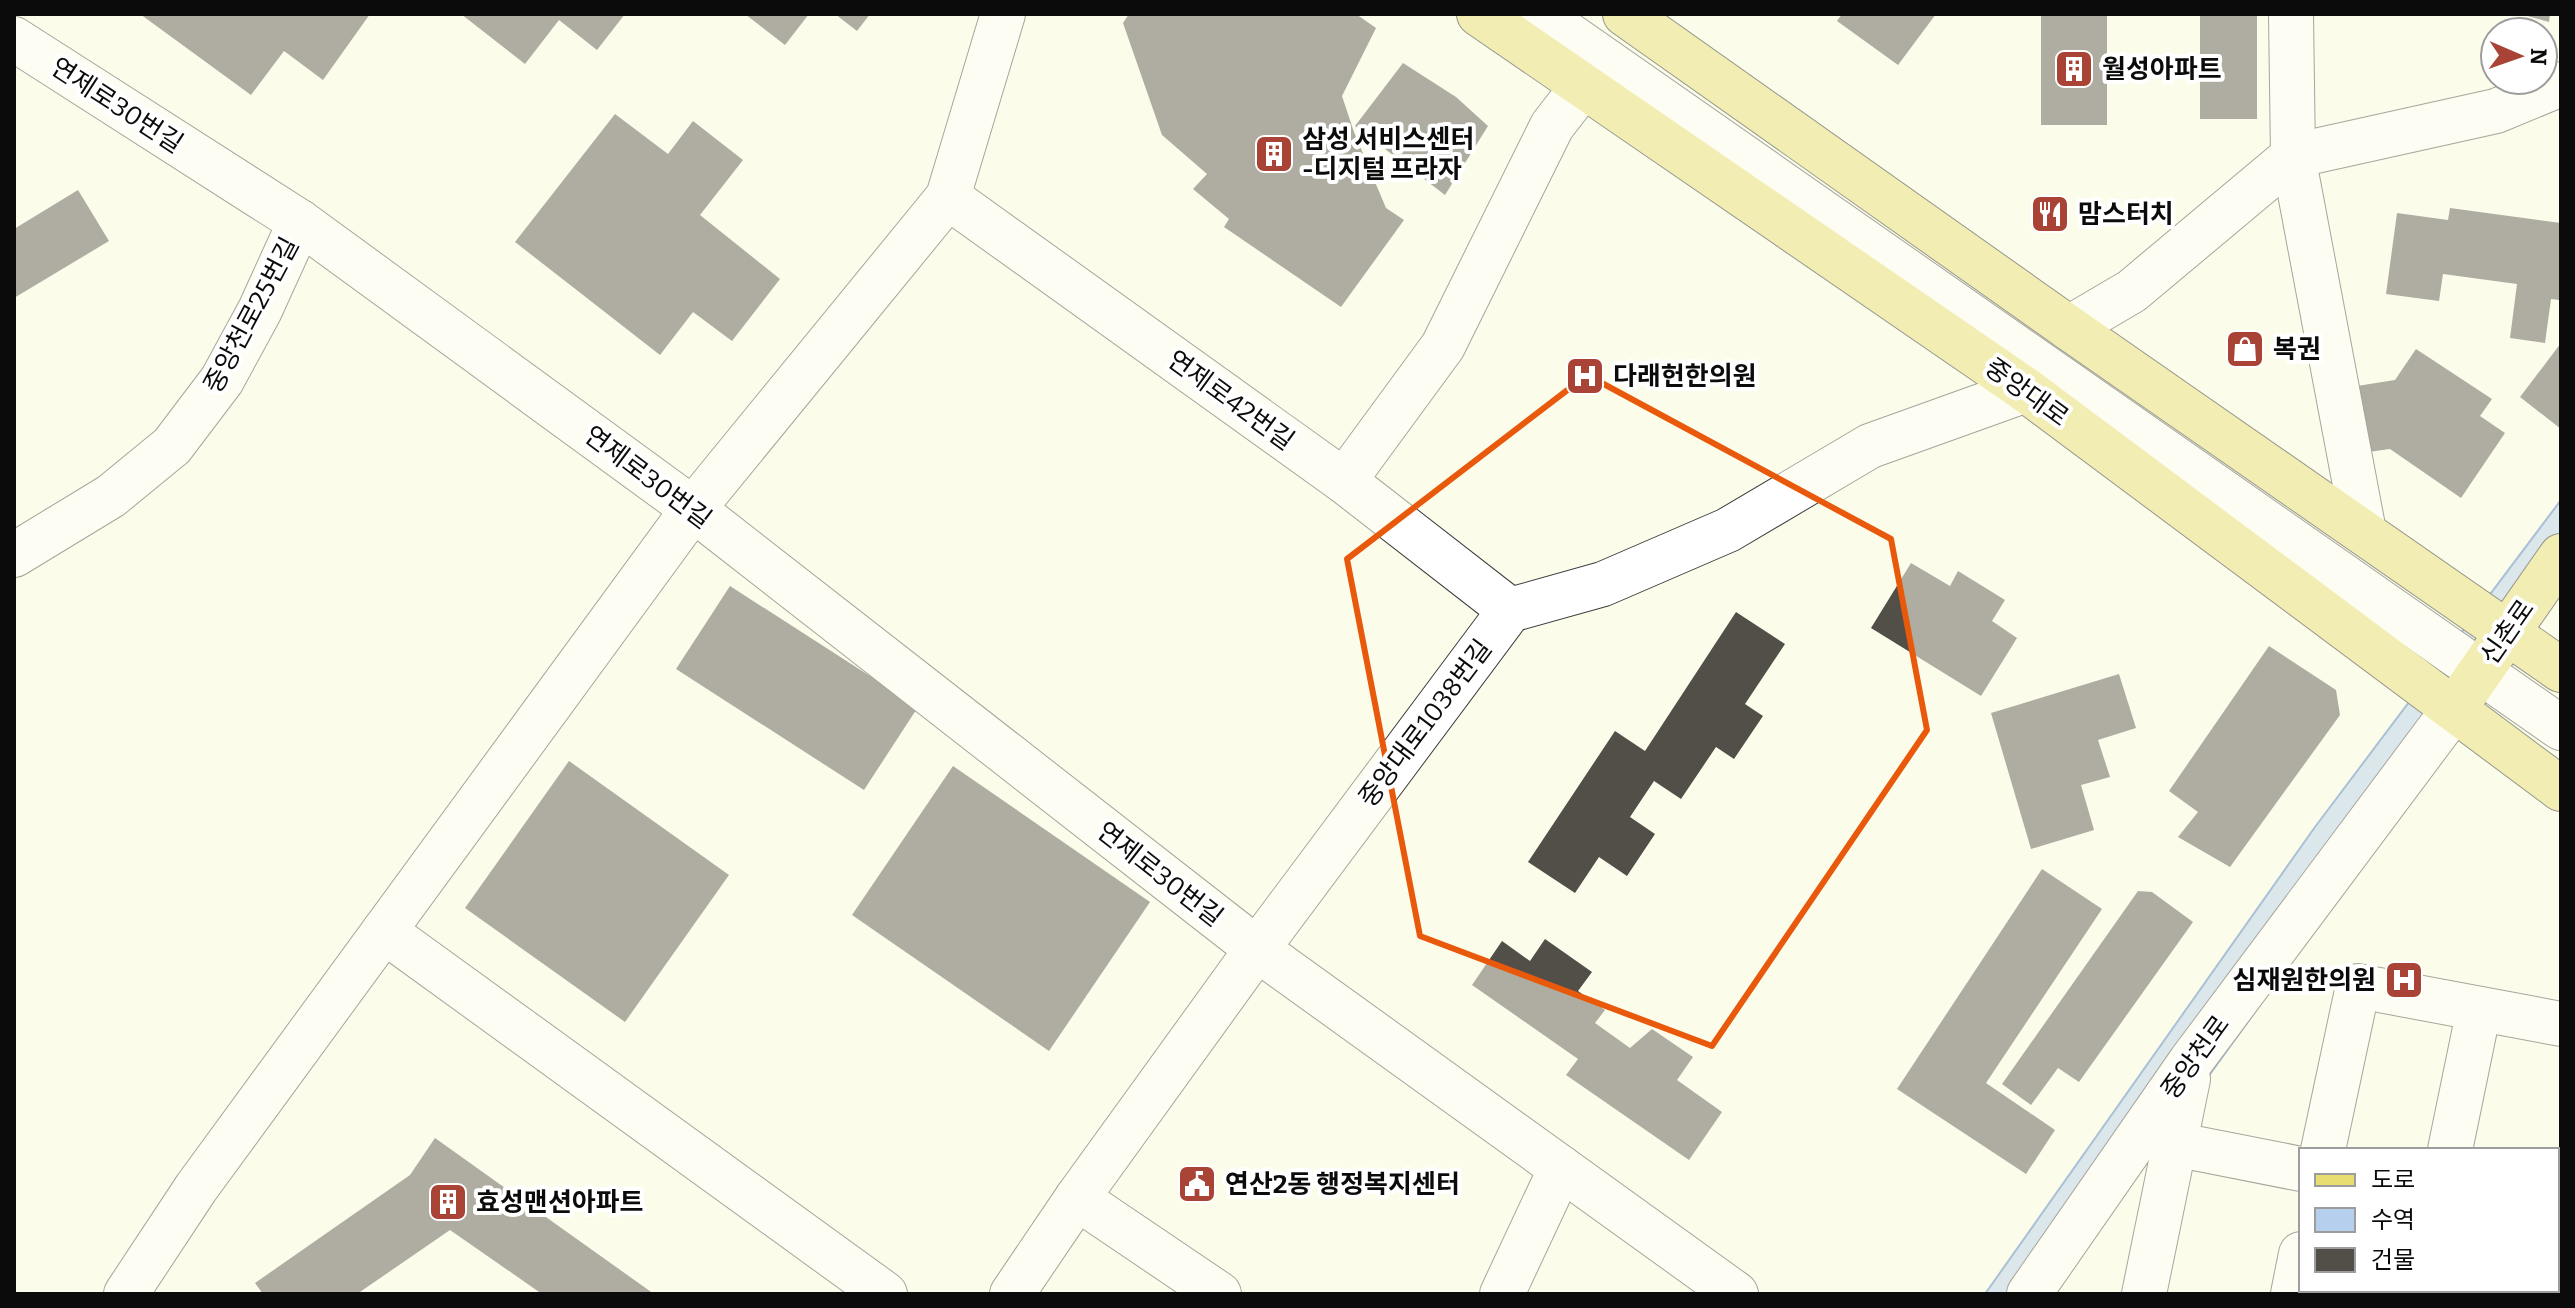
<svg xmlns="http://www.w3.org/2000/svg" width="2575" height="1308" font-family="Bitter,'Noto Sans KR',serif">
<style>
.water{fill:#b6cfed;stroke:#4679bb;stroke-width:2}
.building{fill:#524e48}
.lines{fill:none;stroke-linecap:round;stroke-linejoin:round}
.minor-casing{stroke:#3e3e3e;stroke-width:46}
.major-casing{stroke:#1c1c1c;stroke-width:46}
.minor{stroke:#fff;stroke-width:44}
.major{stroke:#e7dd70;stroke-width:44}
.marked{fill:none;stroke:#e8590c;stroke-width:6;stroke-linejoin:round}
.labels{text-anchor:middle;stroke-width:8;stroke-linejoin:round;paint-order:stroke}
.poi-label{font-size:26px;font-weight:bold;fill:#0b0b0b;stroke:#fff;text-anchor:start}
.street-label{font-size:26px;fill:#0b0b0b;stroke:#fff}
</style>
<rect width="100%" height="100%" fill="#fcfceb"/>
<polygon class="water" points="2561,500 2561,589 2051,1294 1985,1294 2315,827"/>
<g class="building">
<polygon points="140,14 370,14 323,80 284,51 251,95"/>
<polygon points="461,14 625,14 597,50 559,20 525,64"/>
<polygon points="745,14 809,14 785,45"/>
<polygon points="835,14 870,14 857,31"/>
<polygon points="1129,14 1356,14 1376,28 1342,96 1354,132 1386,208 1404,220 1341,307 1224,227 1229,219 1193,189 1207,174 1162,135 1123,23"/>
<polygon points="1842,14 1936,14 1898,65 1837,21"/>
<rect x="2041" y="14" width="66" height="111"/>
<rect x="2200" y="14" width="57" height="105"/>
<polygon points="2520,14 2550,14 2549,22"/>
<polygon points="1403,63 1456,97 1488,126 1445,195 1355,126"/>
<polygon points="615,114 668,154 693,121 743,160 700,215 780,279 732,341 693,312 660,355 515,242"/>
<polygon points="78,190 109,241 14,298 14,229"/>
<polygon points="2450,208 2561,223 2561,288 2559,300 2551,299 2545,343 2510,338 2517,284 2443,274 2439,301 2386,294 2397,213 2448,220"/>
<polygon points="2561,343 2561,429 2520,397"/>
<polygon points="2416,349 2492,399 2480,416 2505,433 2461,498 2390,449 2368,452 2357,386 2395,380"/>
<polygon points="1911,563 1950,586 1958,571 2005,600 1992,621 2017,638 1981,696 1871,628"/>
<polygon points="730,586 918,707 864,790 676,669"/>
<polygon points="1736,612 1785,644 1745,704 1763,716 1734,759 1716,747 1681,799 1654,781 1630,817 1655,834 1627,876 1599,857 1575,893 1528,862 1615,731 1645,751"/>
<polygon points="2269,646 2336,690 2340,715 2230,867 2178,837 2198,812 2169,791"/>
<polygon points="2119,674 2136,728 2098,740 2110,777 2081,785 2094,830 2031,849 1991,713"/>
<polygon points="569,761 729,875 625,1022 465,908"/>
<polygon points="953,766 1150,902 1049,1051 852,915"/>
<polygon points="2042,869 2102,909 1986,1083 2055,1130 2026,1174 1897,1089"/>
<polygon points="2138,891 2152,892 2193,922 2079,1082 2058,1068 2031,1105 2002,1084"/>
<polygon points="1545,939 1592,972 1578,991 1605,1010 1595,1023 1630,1048 1652,1029 1693,1057 1677,1080 1722,1112 1689,1160 1566,1075 1578,1059 1472,985 1502,941 1530,961"/>
<polygon points="435,1138 654,1294 542,1294 450,1230 357,1294 263,1294 255,1283 410,1175"/>
</g>
<g class="lines">
<g class="minor-casing">
<g id="minor">
<polyline points="1539,14 2561,728"/>
<polyline points="2291,14 2293,156 2364,532"/>
<polyline points="14,39 300,222 693,509 1257,949 1736,1294"/>
<polyline points="948,197 1344,481 1510,610"/>
<polyline points="2069,328 2132,291 2293,156 2496,111 2561,84"/>
<polyline points="1344,481 1443,346 1552,126 1583,86"/>
<polyline points="14,555 111,496 172,446 222,380 260,310 300,222"/>
<polyline points="384,931 885,1294"/>
<polyline points="2174,1144 2301,1169"/>
<polyline points="2323,1150 2358,986 2561,1024"/>
<polyline points="2450,1150 2479,1009"/>
<polyline points="1077,1198 1219,1294"/>
<polyline points="2557,1220 2561,1221"/>
<polyline points="2557,1277 2561,1259"/>
<polyline points="126,1294 196,1188 693,509 948,197 1003,14"/>
<polyline points="1012,1294 1077,1198 1257,949 1510,610 1603,584 1728,530 1870,446 2026,390"/>
<polyline points="1502,1294 1561,1168"/>
<polyline points="2029,1294 2191,1061 2454,709"/>
<polyline points="2144,1294 2188,1079"/>
<polyline points="2293,1294 2301,1254"/>
<polyline points="2421,1294 2422,1290"/>
</g>
</g>
<g class="major-casing">
<g id="major">
<polyline points="1479,14 2026,390 2561,789"/>
<polyline points="1625,14 2069,328 2561,670"/>
<polyline points="2454,709 2561,556"/>
</g>
</g>
<use href="#minor" class="minor"/>
<use href="#major" class="major"/>
</g>
<path d="M0 0H2575V1308H0ZM1587 375 1891 539 1927 730 1712 1046 1420 936 1347 559Z" fill="#fcfceb" fill-opacity=".55" fill-rule="evenodd"/>
<path class="marked" d="M1587 375 1891 539 1927 730 1712 1046 1420 936 1347 559Z"/>
<defs>
<g id="building-square" transform="scale(2)"><rect x="-9" y="-9" width="18" height="18" rx="4" fill="#a84335" stroke="#fff"/><path d="M-4-6H4V6H1V3H-1V6H-4ZM-2.5-4.3h1.7v1.8h-1.7ZM.8-4.3h1.7v1.8H.8ZM-2.5-1h1.7V.8h-1.7ZM.8-1h1.7V.8H.8Z" fill="#fff"/></g>
<g id="restaurant-square" transform="scale(2)"><rect x="-9" y="-9" width="18" height="18" rx="4" fill="#a84335" stroke="#fff"/><path d="M-5-6h1v4h1v-4h1v4h1v-4h1v5L-1.5 .5V6h-2V.5L-5-1ZM5-6V6H3V1.5H1.5Q1.5-4 5-6Z" fill="#fff"/></g>
<g id="shop-square" transform="scale(2)"><rect x="-9" y="-9" width="18" height="18" rx="4" fill="#a84335" stroke="#fff"/><path d="M-5-2.5h2.3a2.7 3.5 0 0 1 5.4 0H5L5.5 6h-11ZM-1.5-2.5h3a1.5 2.3 0 0 0-3 0Z" fill="#fff"/></g>
<g id="hospital-square" transform="scale(2)"><rect x="-9" y="-9" width="18" height="18" rx="4" fill="#a84335" stroke="#fff"/><path d="M-5-5h3v3.5h4V-5h3V5h-3V1.5h-4V5h-3Z" fill="#fff"/></g>
<g id="civic-square" transform="scale(2)"><rect x="-9" y="-9" width="18" height="18" rx="4" fill="#a84335" stroke="#fff"/><path d="M-.6-6.5H3V-4.5H.6V-3L4-1V1h2V6H-6V1h2V-1L-.6-3ZM-1.2 2.5V6h2.4V2.5Z" fill="#fff"/></g>
</defs>
<g fill-rule="evenodd">
<use href="#building-square" x="2074" y="69"/>
<use href="#building-square" x="1274" y="154"/>
<use href="#restaurant-square" x="2050" y="214"/>
<use href="#shop-square" x="2245" y="349"/>
<use href="#hospital-square" x="1585" y="376"/>
<use href="#hospital-square" x="2404" y="980"/>
<use href="#civic-square" x="1197" y="1184"/>
<use href="#building-square" x="448" y="1202"/>
</g>
<g class="labels">
<g class="poi-label">
<text x="2102" y="78">월성아파트</text>
<text x="1302" y="148">삼성 서비스센터<tspan x="1302" dy="30">-디지털 프라자</tspan></text>
<text x="2078" y="223">맘스터치</text>
<text x="2273" y="358">복권</text>
<text x="1613" y="385">다래헌한의원</text>
<text x="2376" y="989" text-anchor="end">심재원한의원</text>
<text x="1225" y="1193">연산2동 행정복지센터</text>
<text x="476" y="1211">효성맨션아파트</text>
</g>
<g class="street-label">
<text transform="translate(117 105) rotate(33)" y="9">연제로30번길</text>
<text transform="translate(251 315) rotate(-62)" y="9">중앙천로25번길</text>
<text transform="translate(2027 392) rotate(36)" y="9">중앙대로</text>
<text transform="translate(1231 400) rotate(36)" y="9">연제로42번길</text>
<text transform="translate(648 477) rotate(37)" y="9">연제로30번길</text>
<text transform="translate(2507 632) rotate(-55)" y="9">신촌로</text>
<text transform="translate(1425 723) rotate(-53)" y="9">중앙대로1038번길</text>
<text transform="translate(1160 874) rotate(38)" y="9">연제로30번길</text>
<text transform="translate(2195 1057) rotate(-54)" y="9">중앙천로</text>
</g>
</g>
<rect width="2575" height="1308" fill="none" stroke="#0b0b0b" stroke-width="32"/>
<rect x="2299" y="1148" width="260" height="144" fill="#ffffff" stroke="#9d9d9d" stroke-width="2"/>
<rect x="2315" y="1174" width="40" height="12" fill="#e7dd70" stroke="#9d9d9d" stroke-width="2"/>
<text x="2371" y="1188" font-size="24" fill="#0b0b0b">도로</text>
<rect x="2315" y="1208" width="40" height="24" fill="#b6cfed" stroke="#9d9d9d" stroke-width="2"/>
<text x="2371" y="1228" font-size="24" fill="#0b0b0b">수역</text>
<rect x="2315" y="1248" width="40" height="24" fill="#524e48" stroke="#9d9d9d" stroke-width="2"/>
<text x="2371" y="1268" font-size="24" fill="#0b0b0b">건물</text>
<g transform="translate(2519 56) rotate(92)"><circle r="38" fill="#ffffff" stroke="#9d9d9d" stroke-width="2"/>
<path d="M0-6L14 30L0 20L-14 30Z" fill="#a84335"/>
<text y="-12" font-size="22" font-weight="bold" text-anchor="middle" fill="#0b0b0b">N</text>
</g>
</svg>
